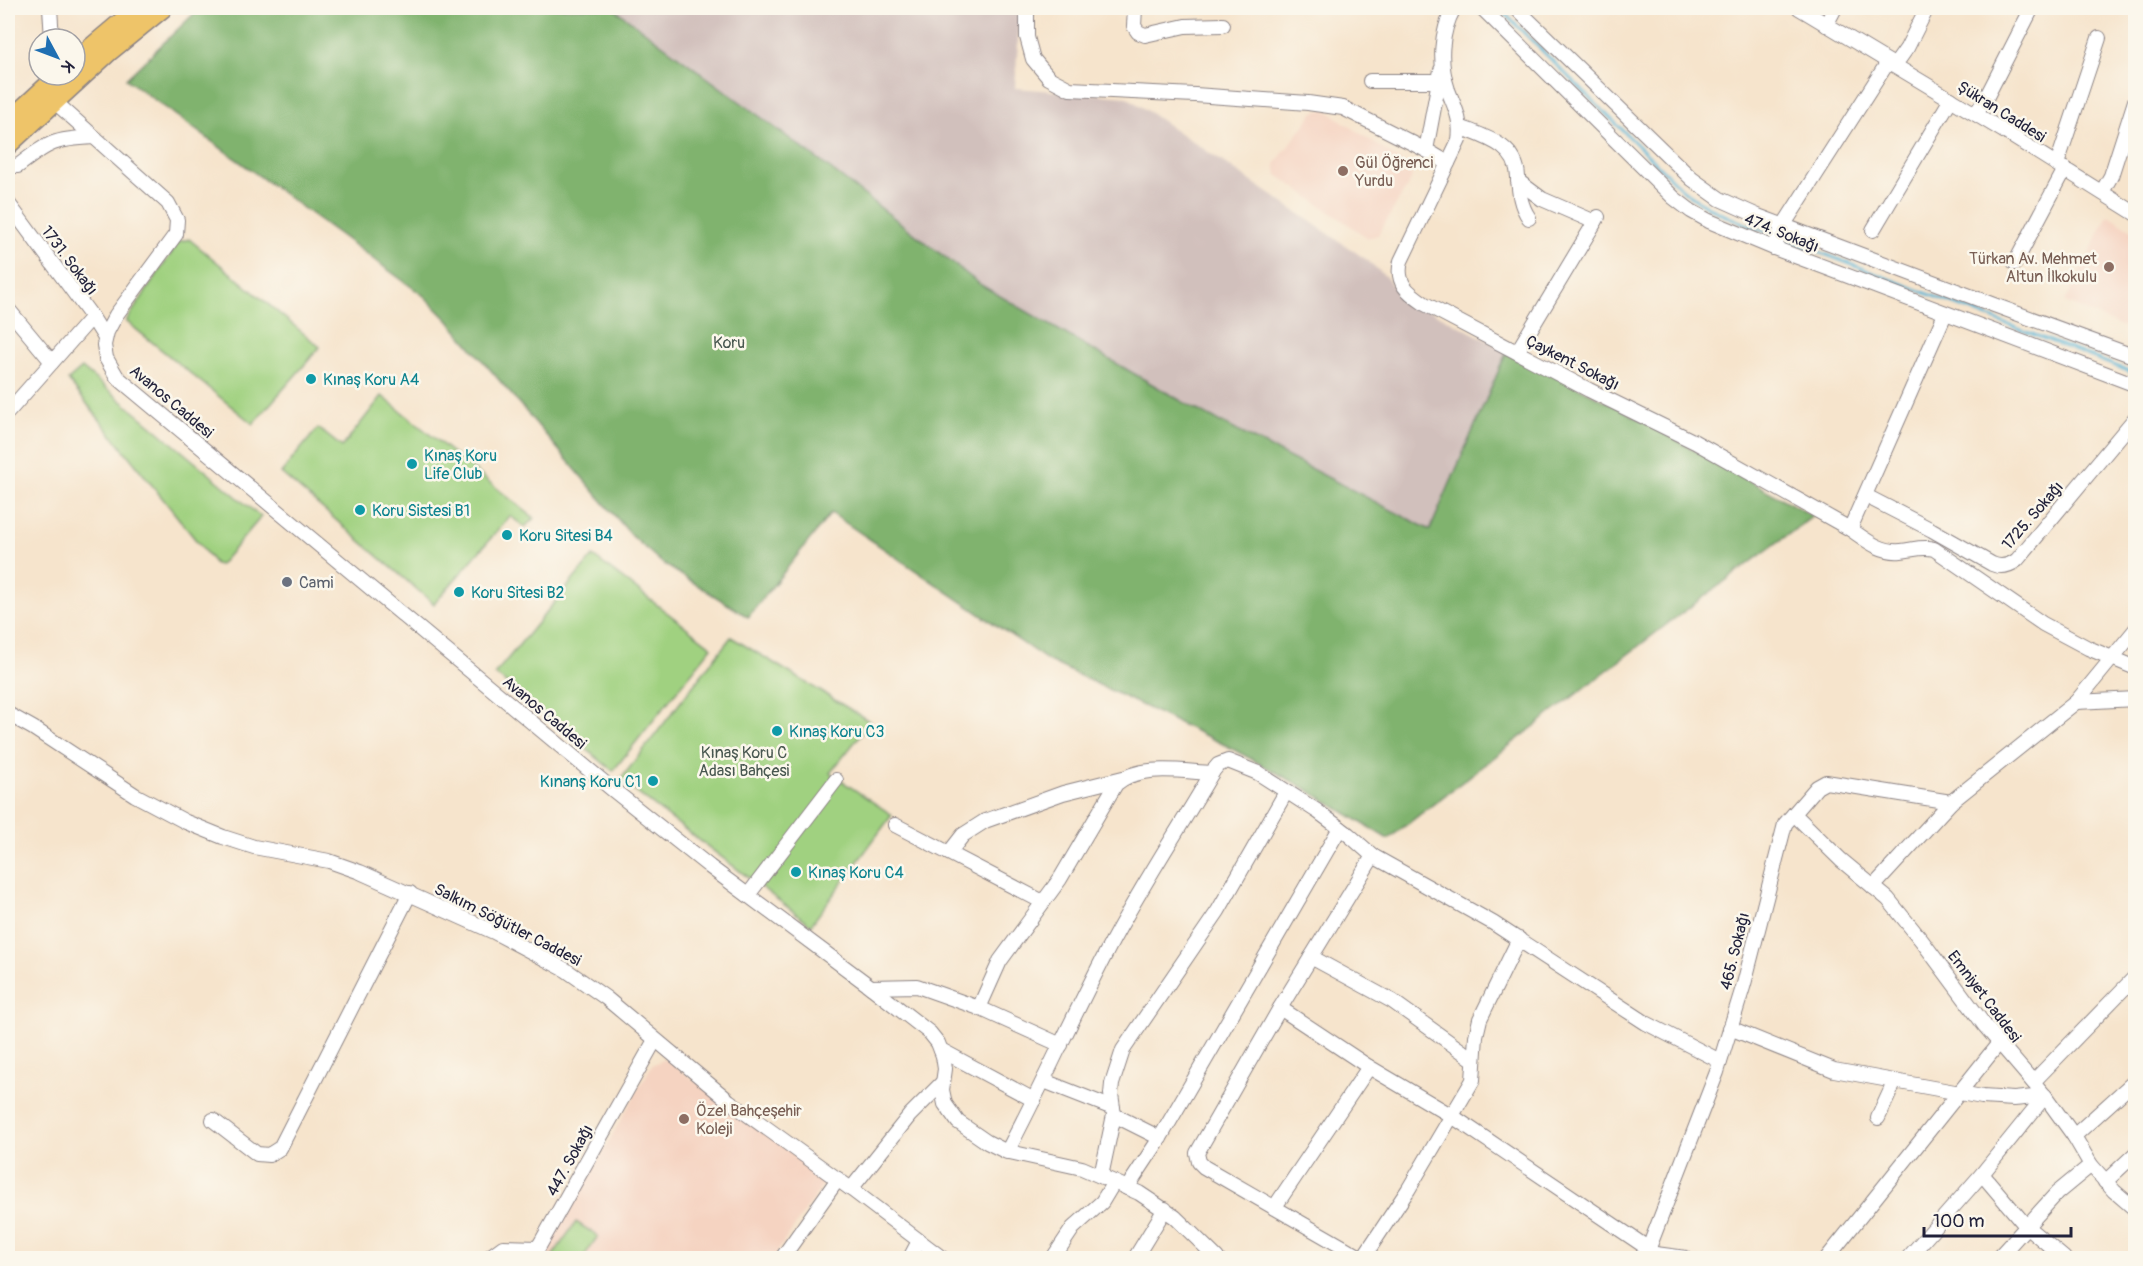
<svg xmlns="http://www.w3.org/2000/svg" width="2143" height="1266" font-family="Pangolin,sans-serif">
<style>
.built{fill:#f5d3c1}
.industrial{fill:#d1c0bc}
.green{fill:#a0d180;stroke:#617a5e;stroke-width:1.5}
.forest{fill:#80b36e;stroke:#516a54;stroke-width:1.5}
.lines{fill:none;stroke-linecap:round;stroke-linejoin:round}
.stream{stroke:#58b5d6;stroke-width:3}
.minor-casing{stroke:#8c8384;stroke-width:16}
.major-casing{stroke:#8c8384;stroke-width:21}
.minor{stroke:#fff;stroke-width:14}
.major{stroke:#eec469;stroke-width:18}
.education-dot{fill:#8d6e63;stroke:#fbf7ec;stroke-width:2}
.culture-dot{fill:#0f9aa8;stroke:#fbf7ec;stroke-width:2}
.worship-dot{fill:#6b7280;stroke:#fbf7ec;stroke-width:2}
.labels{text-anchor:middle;stroke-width:5;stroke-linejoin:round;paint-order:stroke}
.street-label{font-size:16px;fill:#22223b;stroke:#fbf7ec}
.education-label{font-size:16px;fill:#785e54;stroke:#fbf7ec;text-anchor:start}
.park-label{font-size:16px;fill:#485750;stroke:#fbf7ec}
.culture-label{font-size:16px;fill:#0d838f;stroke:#fbf7ec;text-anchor:start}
.worship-label{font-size:16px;fill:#5b616d;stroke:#fbf7ec;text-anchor:start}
</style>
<rect width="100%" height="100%" fill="#fbf7ec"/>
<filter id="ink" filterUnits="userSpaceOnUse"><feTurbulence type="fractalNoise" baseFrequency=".0167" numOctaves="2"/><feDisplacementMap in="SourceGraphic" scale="12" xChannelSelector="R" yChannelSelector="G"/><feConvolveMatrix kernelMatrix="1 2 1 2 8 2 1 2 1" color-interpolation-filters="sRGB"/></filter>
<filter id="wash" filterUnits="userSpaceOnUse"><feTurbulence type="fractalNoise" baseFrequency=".008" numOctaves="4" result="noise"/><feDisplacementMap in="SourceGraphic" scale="24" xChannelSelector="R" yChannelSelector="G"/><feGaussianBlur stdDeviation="1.35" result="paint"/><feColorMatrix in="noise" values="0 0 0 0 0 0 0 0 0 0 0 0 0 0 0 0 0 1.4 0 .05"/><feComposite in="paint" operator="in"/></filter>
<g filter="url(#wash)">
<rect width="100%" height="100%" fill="#f6e4cc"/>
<g class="built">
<polygon points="1325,109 1410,168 1412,178 1378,235 1368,238 1277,175 1275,164 1314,112"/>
<polygon points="2108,215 2135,232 2135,332 2065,302"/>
<polygon points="665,1059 821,1173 825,1182 773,1258 550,1258 547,1250 652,1065"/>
</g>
<polygon class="industrial" points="613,8 1020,8 1015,88 1127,97 1367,260 1385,276 1400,295 1507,351 1430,530 1195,409 981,285 820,161"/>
<g class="green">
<polygon points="189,239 320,347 253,424 126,321 179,242"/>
<polygon points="82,368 261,517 220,565 215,564 68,380"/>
<polygon points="382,396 534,518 525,527 510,516 434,604 281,473 318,428 342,447"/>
<polygon points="593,556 712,647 613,771 495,674"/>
<polygon points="731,637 871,722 830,773 892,815 811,925 620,780"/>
<polygon points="576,1222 598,1236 583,1258 551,1258"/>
</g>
<polygon class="forest" points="200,8 613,8 820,161 981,285 1195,409 1430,530 1507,351 1619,408 1813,516 1666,625 1388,839 1303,787 1227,746 1049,661 831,513 748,617 662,563 632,536 448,320 424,296 126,79"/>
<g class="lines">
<g class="stream">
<path d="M1499 8 1683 190C1710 212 1741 222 1774 235"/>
<polyline points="1783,238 2136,374"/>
</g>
</g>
</g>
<g filter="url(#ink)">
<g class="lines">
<g class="minor-casing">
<g id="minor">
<polyline points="50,8 52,39"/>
<polyline points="1027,8 1027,37 1033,59 1049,78 1070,89 1195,95 1308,103 1343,108 1426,150"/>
<polyline points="1135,8 1134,26 1138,32 1145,35 1185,26 1223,25"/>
<path d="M1454 8C1440 33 1439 63 1448 90 1455 108 1462 120 1459 140L1401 261C1395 284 1409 293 1425 304L1589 390 1695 442 1850 529 1945 314"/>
<polyline points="1482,8 1674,198 1691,211 1709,221 1774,248 2136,385"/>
<polyline points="1516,8 1692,179 1720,199 1758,216 1994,305 2136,357"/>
<polyline points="1799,8 2002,130 2136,214"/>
<polyline points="1826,25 1835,8"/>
<polyline points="1895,65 1907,48 1927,8"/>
<polyline points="1441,70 1426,150 1448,163"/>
<polyline points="1370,81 1439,81"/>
<polyline points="55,102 168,203 177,220 176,234 116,315 107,332 104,345 106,358 117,377 612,789 710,867 871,987 930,1033 938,1043 943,1056 945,1069 942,1090 945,1104 958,1122 987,1142 1005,1151 1082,1168 1139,1193 1175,1217 1217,1258"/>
<polyline points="1976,114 1987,96 2032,8"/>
<path d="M1460 127C1485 137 1517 145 1518 177 1519 192 1520 205 1529 218"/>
<polyline points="2057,164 2099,38"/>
<path d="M8 165 18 166C49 142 54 139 94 137"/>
<polyline points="1518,181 1542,199 1595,222"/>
<polyline points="2102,192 2111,176 2136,98"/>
<polyline points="8,203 92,317 105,338"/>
<polyline points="1873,230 1951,99"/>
<polyline points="1774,248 1783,226 1888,62"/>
<polyline points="2015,263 2065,169"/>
<polyline points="8,309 52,362"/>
<polyline points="1517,352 1598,217"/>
<polyline points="8,412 92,317"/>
<path d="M1866 496 1932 530 1992 564C2001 568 2009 566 2017 560L2136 417"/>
<path d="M1850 529C1866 540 1881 553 1901 551 1913 550 1922 546 1934 549L2043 624 2088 648 2136 668"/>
<polyline points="2076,702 2136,699"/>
<polyline points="8,714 33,728 135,795 186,822 223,837 254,847 329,861 360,872 494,932 566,970 606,998 729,1101 851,1189 942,1258"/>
<polyline points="1794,814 1841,860 1888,899 1922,941 1985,1026 2045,1096 2074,1136 2091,1165 2114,1191 2136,1210"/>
<polyline points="895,825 1043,902"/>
<polyline points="949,853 963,835 985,821 1063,793 1123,778"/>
<polyline points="1873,887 1951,802 2076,702 2136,629"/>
<polyline points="748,895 836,780"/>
<polyline points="1311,957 1392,1001 1474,1060"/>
<polyline points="871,987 917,986 979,1008 1061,1045"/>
<path d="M979 1008 1000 961 1060 879 1116 784C1140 763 1183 772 1212 773"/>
<polyline points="1280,1008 1369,1067 1452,1116 1649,1249"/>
<polyline points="1730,1028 1834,1070 1982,1097 2014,1099 2045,1096"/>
<polyline points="941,1050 1034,1100"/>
<polyline points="1044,1081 1113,1108"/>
<polyline points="2033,1082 2136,976"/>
<polyline points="1114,1115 1160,1138"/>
<polyline points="1878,1118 1895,1081"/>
<polyline points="213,1120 257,1154 269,1155 280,1148 410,893"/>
<polyline points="2074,1136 2136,1080"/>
<path d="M1007 1152C1042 1086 1072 1018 1107 951 1139 889 1178 831 1213 771L1218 765 1228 761 1258 773 1317 811 1348 834 1373 856 1493 923 1646 1023 1720 1061"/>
<polyline points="1982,1174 2026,1226 2064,1258"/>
<polyline points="1101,1176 1114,1115 1111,1094 1112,1084 1123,1050 1218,911 1286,792"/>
<polyline points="2105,1182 2136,1153"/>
<polyline points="1127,1188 1160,1138 1340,828"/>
<polyline points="851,1189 910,1115 942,1083"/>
<polyline points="1274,1208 1369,1067"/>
<polyline points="1648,1253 1686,1258"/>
<polyline points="488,1258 503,1247 538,1248 655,1040"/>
<polyline points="782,1258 838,1179"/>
<polyline points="910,1258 919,1241"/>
<polyline points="1053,1258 1073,1228 1102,1202 1114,1182"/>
<polyline points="1135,1258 1165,1209"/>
<polyline points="1362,1258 1204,1167 1199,1162 1197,1153 1280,1008 1373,856"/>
<polyline points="1363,1258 1408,1190 1473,1080 1476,1036 1480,1019 1519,939"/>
<polyline points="1645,1258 1717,1072 1744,984 1785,824 1817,787 1826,782 1951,802"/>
<polyline points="1827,1258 1999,1043"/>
<polyline points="1908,1258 1982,1174 2045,1096"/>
<polyline points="1998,1258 2057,1193 2091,1165"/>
</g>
</g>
<g class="major-casing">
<g id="major">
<polyline points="75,61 138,8"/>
<polyline points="8,122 59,75"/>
<polyline points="8,145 110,51 163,8"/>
</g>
</g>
<use href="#minor" class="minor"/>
<use href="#major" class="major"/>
</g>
</g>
<g class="education-dot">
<circle cx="1343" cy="171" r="6"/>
<circle cx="2109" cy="267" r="6"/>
<circle cx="684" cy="1119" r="6"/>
</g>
<g class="culture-dot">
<circle cx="311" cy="379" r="6"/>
<circle cx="412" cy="464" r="6"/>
<circle cx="360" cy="510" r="6"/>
<circle cx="507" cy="535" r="6"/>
<circle cx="459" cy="592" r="6"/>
<circle cx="777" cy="731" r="6"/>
<circle cx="653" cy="781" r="6"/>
<circle cx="796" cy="872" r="6"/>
</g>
<circle class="worship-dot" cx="287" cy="582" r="6"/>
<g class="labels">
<g class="street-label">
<text transform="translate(2002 111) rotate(32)" y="6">Şükran Caddesi</text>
<text transform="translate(1782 232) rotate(22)" y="6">474. Sokağı</text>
<text transform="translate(70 260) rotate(53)" y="6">1731. Sokağı</text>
<text transform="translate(1573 362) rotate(27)" y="6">Çaykent Sokağı</text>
<text transform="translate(172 401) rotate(40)" y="6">Avanos Caddesi</text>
<text transform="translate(2032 515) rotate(-49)" y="6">1725. Sokağı</text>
<text transform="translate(545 712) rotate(40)" y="6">Avanos Caddesi</text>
<text transform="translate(508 924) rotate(27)" y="6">Salkım Söğütler Caddesi</text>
<text transform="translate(1734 951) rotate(-76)" y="6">465. Sokağı</text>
<text transform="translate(1985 996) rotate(53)" y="6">Emniyet Caddesi</text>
<text transform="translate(569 1160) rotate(-61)" y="6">447. Sokağı</text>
</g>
<g class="education-label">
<text x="1355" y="168">Gül Öğrenci<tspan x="1355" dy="18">Yurdu</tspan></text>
<text x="2097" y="264" text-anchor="end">Türkan Av. Mehmet<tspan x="2097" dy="18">Altun İlkokulu</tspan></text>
<text x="696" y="1116">Özel Bahçeşehir<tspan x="696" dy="18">Koleji</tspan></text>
</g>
<g class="park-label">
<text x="729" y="348">Koru</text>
<text x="744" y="758">Kınaş Koru C<tspan x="744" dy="18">Adası Bahçesi</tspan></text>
</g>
<g class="culture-label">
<text x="323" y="385">Kınaş Koru A4</text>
<text x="424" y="461">Kınaş Koru<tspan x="424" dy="18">Life Club</tspan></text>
<text x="372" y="516">Koru Sistesi B1</text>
<text x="519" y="541">Koru Sitesi B4</text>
<text x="471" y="598">Koru Sitesi B2</text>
<text x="789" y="737">Kınaş Koru C3</text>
<text x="641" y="787" text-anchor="end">Kınanş Koru C1</text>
<text x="808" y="878">Kınaş Koru C4</text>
</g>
<g class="worship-label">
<text x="299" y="588">Cami</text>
</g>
</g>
<rect width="2143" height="1266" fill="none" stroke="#fbf7ec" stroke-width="30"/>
<g transform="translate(57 57) rotate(131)"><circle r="28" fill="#fbf7ec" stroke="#a4a2a5" stroke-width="1.5"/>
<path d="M0-4.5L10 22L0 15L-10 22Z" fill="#1f6fb2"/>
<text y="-9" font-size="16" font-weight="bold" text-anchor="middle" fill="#22223b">K</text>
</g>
<path d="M1924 1227v9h147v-9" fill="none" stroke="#22223b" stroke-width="3"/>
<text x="1933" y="1227" font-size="18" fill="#22223b" stroke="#fbf7ec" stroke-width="4.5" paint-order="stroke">100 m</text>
</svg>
